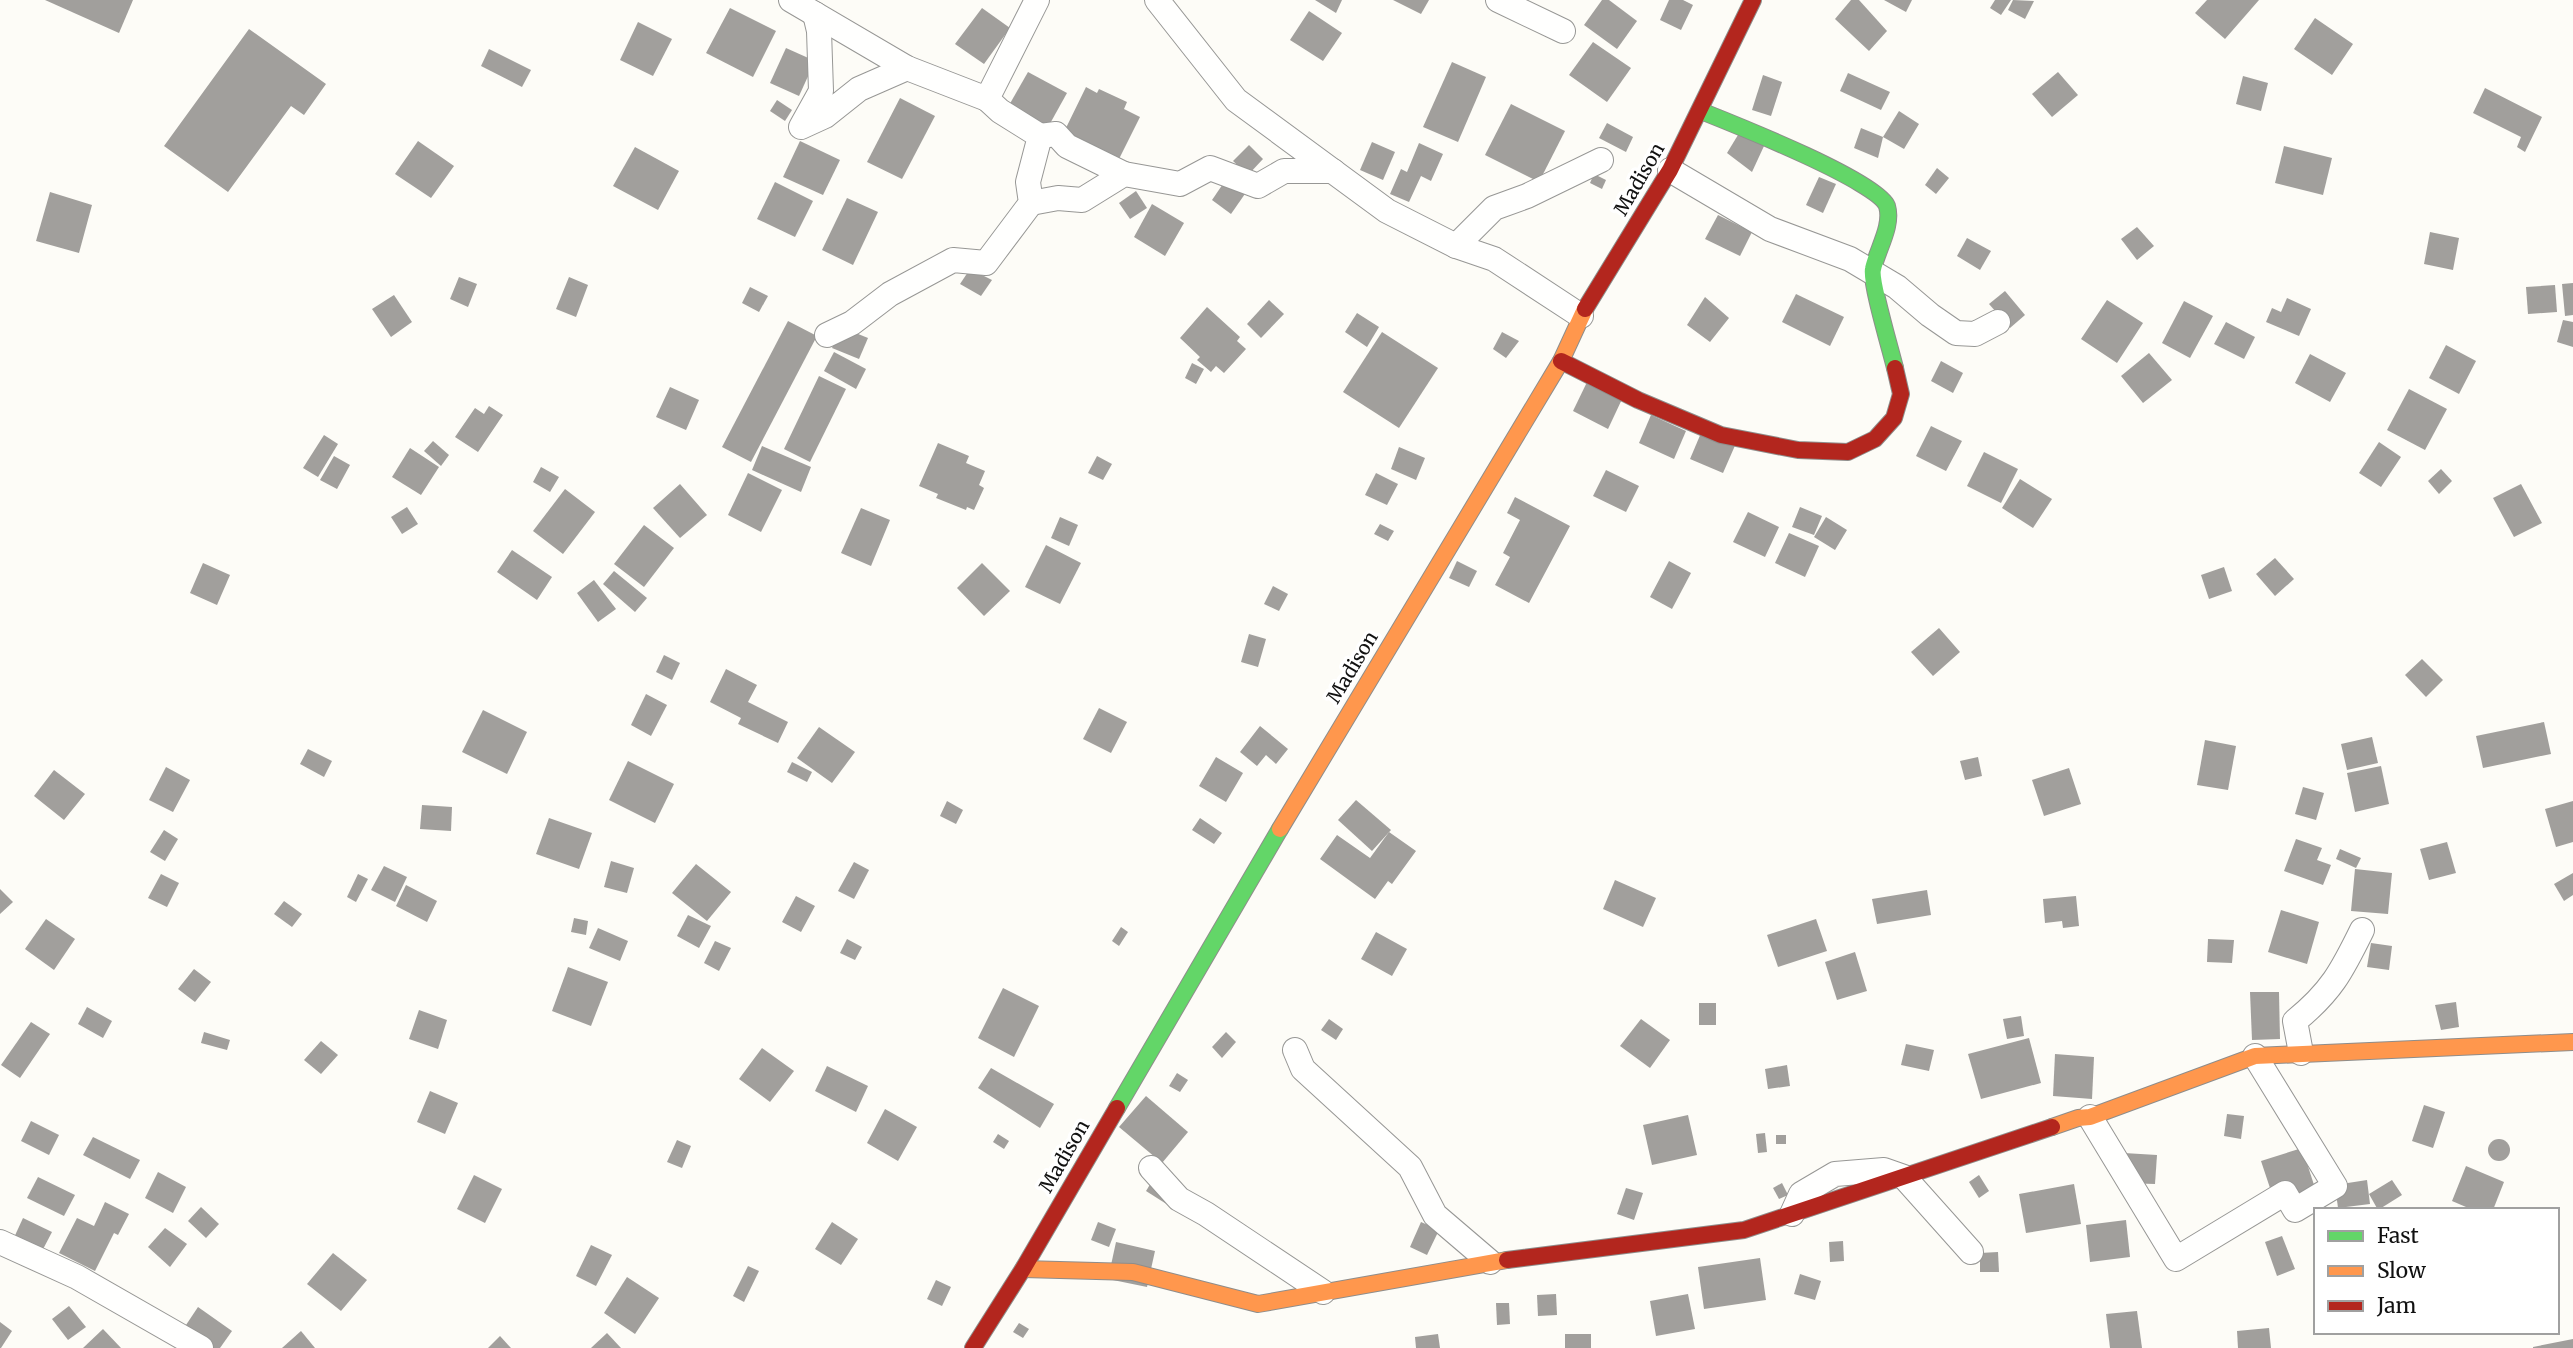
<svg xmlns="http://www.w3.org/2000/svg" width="2573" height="1348" font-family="Merriweather,serif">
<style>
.building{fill:#a19f9c}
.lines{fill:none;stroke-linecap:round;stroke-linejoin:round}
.street-casing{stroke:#979795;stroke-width:26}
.fast-casing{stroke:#8e8d8b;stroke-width:18}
.slow-casing{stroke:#8e8d8b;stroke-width:18}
.jam-casing{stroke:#8e8d8b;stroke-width:18}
.street{stroke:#fffffe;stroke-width:24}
.fast{stroke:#63d668;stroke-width:16}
.slow{stroke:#ff974d;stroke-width:16}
.jam{stroke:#b3261e;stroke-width:16}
.labels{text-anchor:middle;stroke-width:7;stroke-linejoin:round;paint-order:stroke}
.street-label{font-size:19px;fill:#111;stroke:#fff}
</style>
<rect width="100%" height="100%" fill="#fdfcf7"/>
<g class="building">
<polygon points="45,0 133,0 119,33"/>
<polygon points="1315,0 1342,0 1336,13"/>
<polygon points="1393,0 1429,0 1421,14"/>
<polygon points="1602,0 1609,0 1637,21 1617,49 1584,25"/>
<polygon points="1669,0 1683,0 1693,5 1681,30 1660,20"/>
<polygon points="1851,0 1859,0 1887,31 1869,51 1835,19"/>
<polygon points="1884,0 1912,0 1906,12"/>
<polygon points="1995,0 2011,0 2001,15 1990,8"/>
<polygon points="2013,0 2034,1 2025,19 2008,10"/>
<polygon points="2207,0 2259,0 2225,39 2195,13"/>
<polygon points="730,8 776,31 753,77 706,53"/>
<polygon points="982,8 1010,28 984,64 955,44"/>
<polygon points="1309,11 1342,33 1323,61 1290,40"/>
<polygon points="2315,18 2353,44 2332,75 2294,49"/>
<polygon points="638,22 672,39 653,76 620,60"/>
<polygon points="249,29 326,84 304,115 291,106 228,192 164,146"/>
<polygon points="1593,42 1631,68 1607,102 1569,75"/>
<polygon points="786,48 815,61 799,96 770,83"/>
<polygon points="489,49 531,70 522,87 481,66"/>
<polygon points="1452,62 1486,77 1458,142 1423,127"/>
<polygon points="1028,72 1067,93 1047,129 1008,107"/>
<polygon points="2058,72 2078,95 2052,117 2032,94"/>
<polygon points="1848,73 1890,92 1881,110 1840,91"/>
<polygon points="1763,75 1782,82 1771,116 1752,110"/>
<polygon points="2243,76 2268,83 2261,111 2236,104"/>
<polygon points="1086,87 1097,93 1099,89 1127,102 1124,109 1140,117 1119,159 1064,132"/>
<polygon points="2485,88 2542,117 2525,152 2517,147 2521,137 2473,113"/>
<polygon points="900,98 935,116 902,179 867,162"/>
<polygon points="777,100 792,110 785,121 770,111"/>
<polygon points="1511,104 1565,131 1539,182 1485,155"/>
<polygon points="1899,111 1919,124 1904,149 1883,137"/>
<polygon points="1607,123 1633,137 1626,152 1599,138"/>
<polygon points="1861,128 1883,137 1878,158 1854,148"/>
<polygon points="1741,130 1764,146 1752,172 1727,153"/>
<polygon points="418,141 454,166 431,198 395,174"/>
<polygon points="800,141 840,160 823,195 783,177"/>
<polygon points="1372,142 1395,152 1383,180 1360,170"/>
<polygon points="1419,143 1443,154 1431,181 1421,176 1409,202 1390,194 1401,169 1407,172"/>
<polygon points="1249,145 1263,159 1248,175 1233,161"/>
<polygon points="2284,146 2332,158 2323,195 2275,183"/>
<polygon points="635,147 679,171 658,210 613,186"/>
<polygon points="1937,168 1949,178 1936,194 1925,185"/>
<polygon points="1594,174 1606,180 1602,189 1590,183"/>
<polygon points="1819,177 1836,184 1823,213 1806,205"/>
<polygon points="1227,178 1247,191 1231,214 1212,200"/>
<polygon points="775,182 813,201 795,237 757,219"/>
<polygon points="1136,191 1147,208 1130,219 1119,203"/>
<polygon points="50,192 92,205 79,253 36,241"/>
<polygon points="847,198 878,212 853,265 822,250"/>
<polygon points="1152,204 1184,223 1165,256 1134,237"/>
<polygon points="1718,215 1752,232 1740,256 1705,239"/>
<polygon points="2137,227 2154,246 2137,260 2121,239"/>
<polygon points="2430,232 2459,238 2453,270 2424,264"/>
<polygon points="1967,238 1991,251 1980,270 1957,256"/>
<polygon points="970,269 992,280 981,296 960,284"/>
<polygon points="459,277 477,284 468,307 450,299"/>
<polygon points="569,277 588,285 576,317 556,309"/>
<polygon points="2573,283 2573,315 2565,316 2562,284"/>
<polygon points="2555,285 2557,312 2528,314 2526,287"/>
<polygon points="750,287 768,296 759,312 742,303"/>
<polygon points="2005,291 2025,315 2010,328 1989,304"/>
<polygon points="1796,294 1844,317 1830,346 1782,322"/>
<polygon points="394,295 412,322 391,337 372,309"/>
<polygon points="1705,297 1729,318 1710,342 1687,325"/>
<polygon points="2287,298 2311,309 2299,336 2266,322 2272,308 2281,312"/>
<polygon points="1269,300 1284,314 1261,338 1247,324"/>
<polygon points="2107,300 2143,323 2117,363 2081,339"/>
<polygon points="2184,301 2213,316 2190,358 2162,343"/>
<polygon points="1207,307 1240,337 1237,341 1246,349 1224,373 1216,366 1211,372 1197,360 1200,357 1180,338"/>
<polygon points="1357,313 1379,327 1367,347 1345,332"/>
<polygon points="2563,320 2573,322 2573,347 2557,342"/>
<polygon points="788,321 817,336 751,462 722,447"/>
<polygon points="2226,322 2255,337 2244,359 2214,344"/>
<polygon points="841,327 868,338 859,359 832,348"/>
<polygon points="1382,332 1438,368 1399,428 1343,392"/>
<polygon points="1502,332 1519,341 1506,358 1493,349"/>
<polygon points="2446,345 2476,361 2459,394 2429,378"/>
<polygon points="834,352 866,369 856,389 824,371"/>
<polygon points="2149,353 2172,380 2143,403 2121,376"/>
<polygon points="2310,354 2346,373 2330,402 2295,383"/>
<polygon points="1941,361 1963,373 1953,393 1931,381"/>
<polygon points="1192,363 1204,369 1196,384 1185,378"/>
<polygon points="819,376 846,389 810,462 784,449"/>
<polygon points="1588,380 1623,397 1608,429 1573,411"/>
<polygon points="670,387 699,400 686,430 656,417"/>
<polygon points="2409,389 2447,409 2425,450 2387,430"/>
<polygon points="489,406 503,415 478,452 455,437 475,408 484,414"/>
<polygon points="1651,415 1686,431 1674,459 1639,443"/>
<polygon points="1704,426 1737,441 1723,473 1690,459"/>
<polygon points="1931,426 1962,441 1946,471 1916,456"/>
<polygon points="324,435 338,444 318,477 303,468"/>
<polygon points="433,441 449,455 441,466 424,451"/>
<polygon points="2379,442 2401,457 2381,487 2359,473"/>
<polygon points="938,443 969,456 966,463 985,471 979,485 984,488 974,510 967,507 966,510 936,498 938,494 919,486"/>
<polygon points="762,446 811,467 801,492 752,470"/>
<polygon points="1399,447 1425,458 1416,480 1391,469"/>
<polygon points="410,448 439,467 421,495 392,477"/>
<polygon points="1984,452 2018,469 2001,503 1967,486"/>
<polygon points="334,456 350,465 337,489 320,480"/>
<polygon points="1097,456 1112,464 1103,480 1088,473"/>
<polygon points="541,467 559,477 550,492 533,482"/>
<polygon points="2441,469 2452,481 2439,494 2428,481"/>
<polygon points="1606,470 1639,486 1626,512 1593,496"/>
<polygon points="748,473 782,490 761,532 728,515"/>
<polygon points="1376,473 1398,484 1387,505 1365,495"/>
<polygon points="2020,479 2052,499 2033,528 2002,508"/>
<polygon points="680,484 707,515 680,538 653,508"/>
<polygon points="2521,484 2542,523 2514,537 2493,498"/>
<polygon points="565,489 595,512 563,554 533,531"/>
<polygon points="1515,497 1570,526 1529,603 1495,585 1510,557 1503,553 1520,520 1507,513"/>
<polygon points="407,507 418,524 402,534 391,517"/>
<polygon points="1800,507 1822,516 1814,535 1792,527"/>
<polygon points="861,508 890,520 871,566 841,553"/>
<polygon points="1748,512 1779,527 1765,557 1733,542"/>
<polygon points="1060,517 1078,525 1069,546 1051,538"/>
<polygon points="1826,517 1847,530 1835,550 1814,537"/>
<polygon points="1380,524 1394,531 1388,541 1374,534"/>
<polygon points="644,525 674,548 644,587 614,564"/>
<polygon points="1789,533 1819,546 1805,577 1775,563"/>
<polygon points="1046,545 1081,563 1060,604 1025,587"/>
<polygon points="512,550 552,577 537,600 497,572"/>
<polygon points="2275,558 2294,579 2275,596 2256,574"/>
<polygon points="1457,561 1477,571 1469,587 1449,578"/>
<polygon points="1669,561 1691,573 1672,609 1650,597"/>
<polygon points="203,563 230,575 217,605 190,593"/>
<polygon points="982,563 1010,591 984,616 957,588"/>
<polygon points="2224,567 2232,591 2209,599 2201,575"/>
<polygon points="614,571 647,598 635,612 603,584"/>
<polygon points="594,580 616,609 598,622 577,593"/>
<polygon points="1273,586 1288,594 1279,611 1264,604"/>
<polygon points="1939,628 1960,652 1933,676 1911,652"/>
<polygon points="1249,634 1266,639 1258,667 1241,662"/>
<polygon points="664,655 680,663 672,680 656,672"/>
<polygon points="2422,659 2443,680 2426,697 2405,675"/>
<polygon points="726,669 757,685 748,702 788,722 778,743 738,724 741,718 710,702"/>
<polygon points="646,694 667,705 651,736 631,725"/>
<polygon points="1099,708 1127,722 1111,753 1083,739"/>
<polygon points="483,710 527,732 507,774 462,752"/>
<polygon points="2544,722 2551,754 2483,768 2476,736"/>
<polygon points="1260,726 1288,749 1276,764 1266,755 1257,766 1240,752"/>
<polygon points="819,727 855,752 832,783 797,758"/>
<polygon points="2372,737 2378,763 2347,770 2341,744"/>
<polygon points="2205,740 2236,746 2228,790 2197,785"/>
<polygon points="308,749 332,761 324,777 300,764"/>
<polygon points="1216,757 1243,773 1226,802 1199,786"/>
<polygon points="1978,757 1982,776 1965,780 1960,761"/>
<polygon points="628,761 674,784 655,823 609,800"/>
<polygon points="792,762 812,772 807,782 787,772"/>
<polygon points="2381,766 2389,804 2355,812 2347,773"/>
<polygon points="166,767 190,780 173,812 149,800"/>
<polygon points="2069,768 2081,804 2044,816 2032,780"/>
<polygon points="54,770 85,794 64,820 34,796"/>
<polygon points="2303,787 2324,793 2316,820 2295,814"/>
<polygon points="1356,800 1391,830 1372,851 1338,820"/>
<polygon points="947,801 963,810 956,824 940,816"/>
<polygon points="2573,801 2573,842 2556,847 2545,809"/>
<polygon points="422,805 452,807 451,831 420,829"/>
<polygon points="549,818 592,833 579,869 536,854"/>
<polygon points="1200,818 1222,833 1214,844 1192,830"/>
<polygon points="164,830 178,839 165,861 150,852"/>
<polygon points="1389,832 1416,851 1392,884 1388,881 1375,899 1320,859 1337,835 1370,858"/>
<polygon points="2296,839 2322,848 2317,860 2331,865 2323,885 2284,871"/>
<polygon points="2447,842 2456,873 2429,880 2420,849"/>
<polygon points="2340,849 2361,858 2356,868 2336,859"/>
<polygon points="611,861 634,868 627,893 604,887"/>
<polygon points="854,862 869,870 854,899 838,891"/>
<polygon points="696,864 731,892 707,921 672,893"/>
<polygon points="384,866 407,877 395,902 371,890"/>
<polygon points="2355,869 2392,873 2388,914 2351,911"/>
<polygon points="2573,873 2573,895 2564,901 2554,884"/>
<polygon points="161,874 179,883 167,907 148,898"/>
<polygon points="358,874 368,879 356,902 347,897"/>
<polygon points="1615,880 1656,898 1643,927 1603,909"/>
<polygon points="406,885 437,901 427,922 396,906"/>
<polygon points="0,889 13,902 0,914"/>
<polygon points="1927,890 1931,915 1877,924 1872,899"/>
<polygon points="796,896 815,906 801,932 782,922"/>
<polygon points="2076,896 2079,926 2063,928 2062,921 2045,923 2043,899"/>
<polygon points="284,901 302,914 292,927 274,914"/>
<polygon points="2281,910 2319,922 2307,964 2268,952"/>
<polygon points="688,915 711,926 699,948 677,936"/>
<polygon points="574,918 588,921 586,935 571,932"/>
<polygon points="46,919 75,939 54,970 25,949"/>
<polygon points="1816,919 1827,951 1778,967 1767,935"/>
<polygon points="1121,927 1128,932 1119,946 1112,941"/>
<polygon points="598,928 628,941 620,961 589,948"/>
<polygon points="1376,932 1407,949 1392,976 1361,959"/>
<polygon points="847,939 862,947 855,960 840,953"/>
<polygon points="2208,939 2234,940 2232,963 2207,962"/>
<polygon points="715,941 731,948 719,971 704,963"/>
<polygon points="2371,943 2392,946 2389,970 2367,967"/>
<polygon points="1855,952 1867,991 1837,1000 1825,962"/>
<polygon points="568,967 608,982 591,1026 552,1011"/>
<polygon points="194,969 211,982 195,1002 178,989"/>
<polygon points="1003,988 1039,1006 1014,1057 978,1038"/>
<polygon points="2250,992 2279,992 2280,1039 2252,1040"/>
<polygon points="2456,1002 2459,1027 2441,1030 2435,1005"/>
<rect x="1699" y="1003" width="17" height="22"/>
<polygon points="87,1007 112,1021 103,1038 78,1024"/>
<polygon points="419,1010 447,1020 438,1049 409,1039"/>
<polygon points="2021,1016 2024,1036 2007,1039 2003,1019"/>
<polygon points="1329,1019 1343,1029 1336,1040 1321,1030"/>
<polygon points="1641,1019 1670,1040 1650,1068 1620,1046"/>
<polygon points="31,1022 50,1034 20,1078 1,1065"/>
<polygon points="204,1032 230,1040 227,1050 201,1043"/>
<polygon points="1226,1032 1236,1042 1222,1058 1212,1047"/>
<polygon points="2029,1038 2041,1083 1981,1099 1968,1054"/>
<polygon points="321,1041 338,1055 321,1074 304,1060"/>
<polygon points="1906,1044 1934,1050 1929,1071 1901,1065"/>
<polygon points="762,1048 794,1071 770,1102 739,1079"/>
<polygon points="2055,1054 2094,1057 2092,1099 2053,1096"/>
<polygon points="1787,1065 1790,1086 1768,1089 1765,1069"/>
<polygon points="827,1066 868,1086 856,1112 815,1091"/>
<polygon points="991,1068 1054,1104 1040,1128 978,1088"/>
<polygon points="1177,1073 1188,1080 1180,1092 1169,1086"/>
<polygon points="430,1091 458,1103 445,1134 417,1122"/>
<polygon points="1146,1096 1188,1132 1162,1163 1119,1127"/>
<polygon points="2424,1105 2445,1112 2433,1148 2412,1141"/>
<polygon points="885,1109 917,1127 898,1161 867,1143"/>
<polygon points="2227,1114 2244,1116 2241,1139 2224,1136"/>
<polygon points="1688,1115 1697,1155 1652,1165 1643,1125"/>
<polygon points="31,1121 59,1135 49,1155 21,1141"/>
<polygon points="1765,1133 1767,1152 1758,1153 1756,1134"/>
<polygon points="998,1134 1009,1141 1004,1149 993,1142"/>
<rect x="1776" y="1135" width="10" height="9"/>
<polygon points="93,1137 140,1160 130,1179 83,1155"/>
<circle cx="2499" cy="1150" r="11"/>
<polygon points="677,1140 691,1146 682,1168 667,1162"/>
<polygon points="2302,1148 2316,1191 2275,1203 2261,1161"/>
<polygon points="2124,1153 2157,1155 2155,1184 2122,1183"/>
<polygon points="2466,1166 2504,1182 2493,1210 2473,1210 2452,1201"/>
<polygon points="158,1172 186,1187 173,1213 145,1198"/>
<polygon points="474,1175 502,1189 485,1223 457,1209"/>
<polygon points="1979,1175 1989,1191 1979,1198 1969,1182"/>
<polygon points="38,1177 75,1195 64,1216 27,1198"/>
<polygon points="1154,1178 1168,1205 1146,1191"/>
<polygon points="2367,1180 2370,1204 2338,1208 2335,1185"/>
<polygon points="2392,1180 2402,1195 2378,1210 2369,1194"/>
<polygon points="1782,1183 1788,1195 1779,1199 1773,1188"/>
<polygon points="2074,1184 2081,1224 2026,1233 2019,1194"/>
<polygon points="1626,1188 1643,1193 1634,1220 1617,1214"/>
<polygon points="105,1202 129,1214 118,1235 114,1233 95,1271 59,1253 77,1218 94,1226"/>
<polygon points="201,1207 219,1224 206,1238 188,1221"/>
<polygon points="23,1218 52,1232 40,1255 12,1242"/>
<polygon points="2126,1220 2130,1257 2090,1262 2086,1225"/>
<polygon points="832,1222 858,1239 841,1265 815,1249"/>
<polygon points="1098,1222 1116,1229 1109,1247 1091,1240"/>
<polygon points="1421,1222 1439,1230 1427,1255 1410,1247"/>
<polygon points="165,1228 187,1244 170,1267 148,1247"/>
<polygon points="2282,1236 2295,1269 2277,1276 2265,1242"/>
<polygon points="1843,1241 1844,1261 1830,1262 1829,1242"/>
<polygon points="1116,1242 1155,1251 1147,1287 1108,1279"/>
<polygon points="591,1245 612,1255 596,1286 576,1276"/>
<polygon points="1998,1252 1999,1272 1980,1272 1980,1253"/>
<polygon points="333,1253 367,1280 341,1311 307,1284"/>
<polygon points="1760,1258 1766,1300 1704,1309 1698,1267"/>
<polygon points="748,1266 759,1271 744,1302 733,1296"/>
<polygon points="1800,1274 1821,1281 1815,1300 1794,1294"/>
<polygon points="627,1277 659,1298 635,1334 604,1313"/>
<polygon points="936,1280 951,1287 942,1306 927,1299"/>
<polygon points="1556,1294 1557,1315 1538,1316 1537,1295"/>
<polygon points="1688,1294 1695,1329 1656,1336 1650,1301"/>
<polygon points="1496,1303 1509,1303 1510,1324 1497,1325"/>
<polygon points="69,1306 86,1327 68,1340 52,1319"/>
<polygon points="198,1307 232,1331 220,1348 209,1348 184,1328"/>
<polygon points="2137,1311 2142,1348 2110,1348 2106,1314"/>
<polygon points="0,1322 12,1331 1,1348 0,1348"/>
<polygon points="1019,1323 1029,1329 1023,1338 1013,1332"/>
<polygon points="2269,1328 2271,1348 2238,1348 2237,1331"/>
<polygon points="103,1329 121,1348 83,1348"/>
<polygon points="301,1331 315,1348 282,1348"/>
<polygon points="607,1333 621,1348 591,1348"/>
<polygon points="1438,1334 1440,1348 1416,1348 1415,1337"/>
<rect x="1565" y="1334" width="26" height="14"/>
<polygon points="500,1336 511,1348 488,1348"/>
<polygon points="2573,1339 2573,1348 2533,1348 2533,1347"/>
</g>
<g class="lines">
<g class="street-casing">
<g id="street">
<polyline points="791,0 907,68 987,99 1037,0"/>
<polyline points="1157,0 1236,100 1387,211 1456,246 1494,259 1581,316"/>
<polyline points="1498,0 1563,31"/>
<polyline points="815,14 819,31 821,91 801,127 825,116 859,89 907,68"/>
<polyline points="1040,136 1056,134 1067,146 1124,174"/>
<polyline points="1670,170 1770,229 1850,259 1897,287 1930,315 1956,333 1975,334 1998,322"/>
<polyline points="1031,203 1058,198 1082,200 1124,174 1180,184 1210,168 1258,186 1284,171 1333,171"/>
<polyline points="1456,246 1494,208 1527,196 1601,160"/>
<polyline points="827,335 852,323 890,294 953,260 986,263 1031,203 1028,182 1040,136 1000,111 987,99"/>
<polyline points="1295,1050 1303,1069 1410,1167 1435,1215 1490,1262"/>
<path d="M2301 1053 2295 1021C2331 992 2342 971 2362 930"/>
<polyline points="2090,1117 2176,1259 2285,1193 2295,1210 2335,1186 2255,1056"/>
<polyline points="1151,1168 1179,1199 1206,1214 1323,1292"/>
<polyline points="1792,1214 1801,1194 1835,1174 1884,1170 1904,1177 1971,1252"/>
<polyline points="0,1242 77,1277 201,1348"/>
</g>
</g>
<g class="fast-casing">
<g id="fast">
<path d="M1701 111C1731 123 1878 181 1887 206 1893 226 1877 250 1873 269 1870 281 1891 351 1895 368"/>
<polyline points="1117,1108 1280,829"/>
</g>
</g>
<g class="slow-casing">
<g id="slow">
<polyline points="1280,829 1561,361 1585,309"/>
<polyline points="2052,1127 2078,1118 2090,1117 2255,1056 2573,1042"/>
<polyline points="1023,1269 1133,1272 1258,1304 1507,1260"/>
</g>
</g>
<g class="jam-casing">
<g id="jam">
<polyline points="1585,309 1670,170 1753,0"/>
<polyline points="1561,361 1638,400 1721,435 1798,450 1848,452 1875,439 1894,418 1901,394 1895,368"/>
<polyline points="1507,1260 1744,1230 2052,1127"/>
<polyline points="973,1348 1023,1269 1117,1108"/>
</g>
</g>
<use href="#street" class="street"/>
<use href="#fast" class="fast"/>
<use href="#slow" class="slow"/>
<use href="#jam" class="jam"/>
</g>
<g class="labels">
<g class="street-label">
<text transform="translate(1639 179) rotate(-60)" y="7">Madison</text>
<text transform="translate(1352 667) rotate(-59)" y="7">Madison</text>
<text transform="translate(1064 1156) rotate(-60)" y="7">Madison</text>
</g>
</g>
<rect x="2314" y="1208" width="245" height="126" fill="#ffffff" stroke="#a0a0a0" stroke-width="2"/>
<rect x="2328" y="1231" width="35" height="10" fill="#63d668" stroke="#a0a0a0" stroke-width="2"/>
<text x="2377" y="1243" font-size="21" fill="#111111">Fast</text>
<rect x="2328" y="1266" width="35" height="10" fill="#ff974d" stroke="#a0a0a0" stroke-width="2"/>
<text x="2377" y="1278" font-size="21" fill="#111111">Slow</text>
<rect x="2328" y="1301" width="35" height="10" fill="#b3261e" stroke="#a0a0a0" stroke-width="2"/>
<text x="2377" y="1313" font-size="21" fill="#111111">Jam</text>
</svg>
